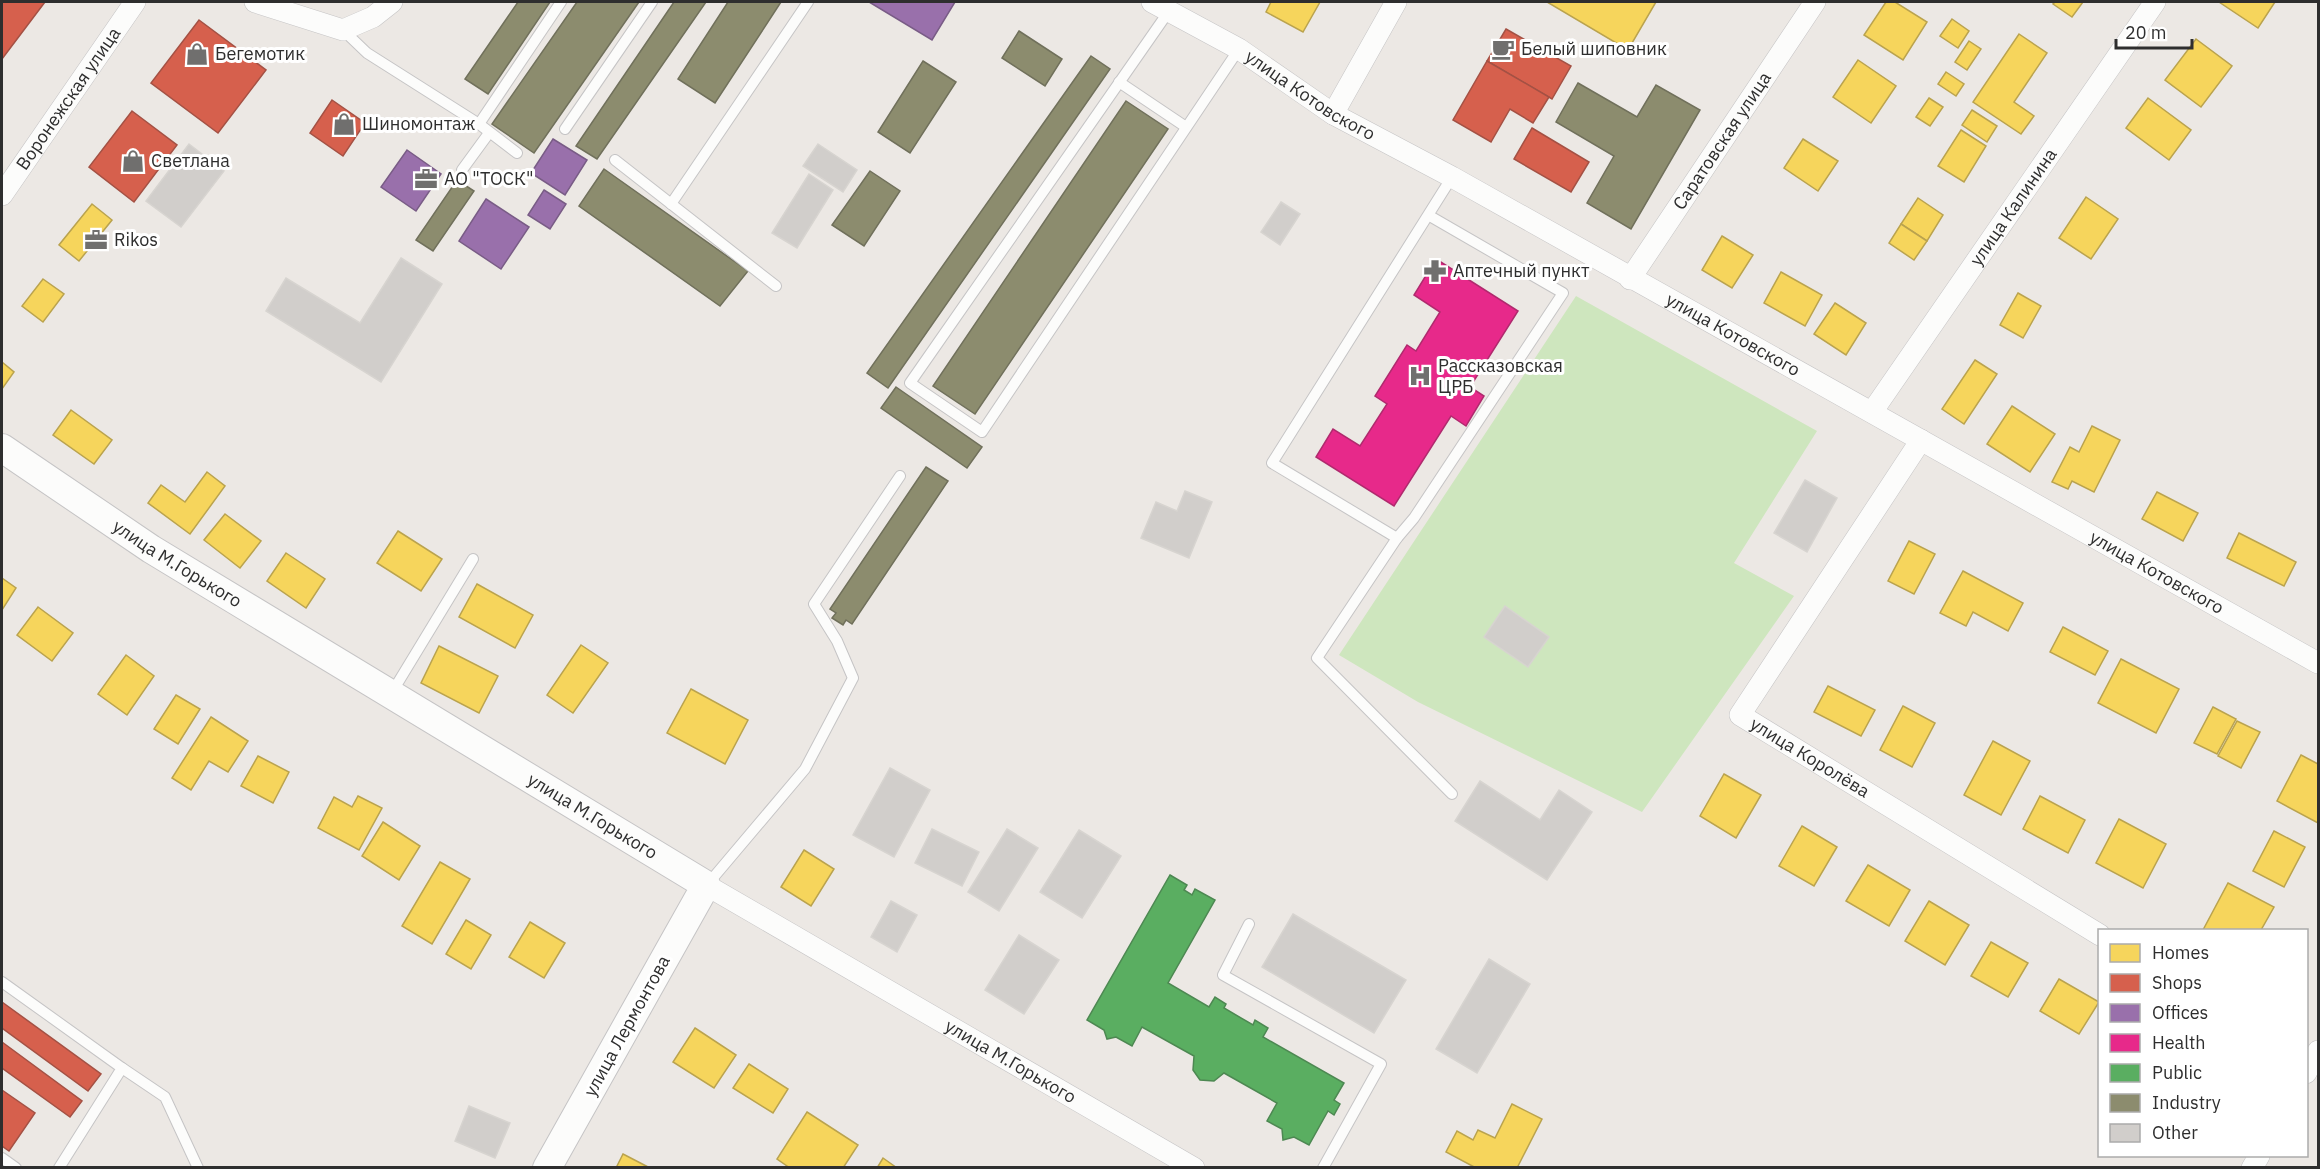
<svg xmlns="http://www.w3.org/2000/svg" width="2320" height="1169" font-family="'IBM Plex Sans',sans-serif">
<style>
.green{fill:#cee6be}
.homes{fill:#f6d55c;stroke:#baa34e;stroke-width:1.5}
.shops{fill:#d6604d;stroke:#a45144;stroke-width:1.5}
.offices{fill:#9970ab;stroke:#795c86;stroke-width:1.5}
.health{fill:#e7298a;stroke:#b02a6e;stroke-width:1.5}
.public{fill:#5aae61;stroke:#4d8852;stroke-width:1.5}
.industry{fill:#8c8c6e;stroke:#70705b;stroke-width:1.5}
.building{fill:#d1cecb;stroke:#d7d4d0;stroke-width:1.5}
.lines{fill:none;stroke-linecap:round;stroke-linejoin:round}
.lane-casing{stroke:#c5c4c5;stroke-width:12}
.street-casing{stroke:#c5c4c5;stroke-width:22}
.secondary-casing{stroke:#c5c4c5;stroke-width:30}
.lane{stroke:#fcfcfb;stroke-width:10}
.street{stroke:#fcfcfb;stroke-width:21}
.secondary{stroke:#fcfcfb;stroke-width:28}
.labels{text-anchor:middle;stroke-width:6;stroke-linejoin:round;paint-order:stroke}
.poi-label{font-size:18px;fill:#2e2e2e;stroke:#fff;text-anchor:start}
.street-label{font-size:18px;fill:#2e2e2e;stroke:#fff}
</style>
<rect width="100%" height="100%" fill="#ece8e4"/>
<polygon class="green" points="1576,296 1817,431 1734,563 1794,596 1642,812 1418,702 1339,655"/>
<g class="homes">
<polygon points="1271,2 1320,2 1303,32 1266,12"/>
<polygon points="1547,2 1656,2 1628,50"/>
<polygon points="1886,2 1895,2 1927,22 1903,60 1864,35"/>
<polygon points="2055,2 2083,2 2072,17 2053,4"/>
<polygon points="2219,2 2275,2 2258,28"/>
<polygon points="1952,19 1969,31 1958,48 1940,36"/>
<polygon points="2019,34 2047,53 2014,102 2034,116 2021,134 1973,102"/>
<polygon points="2196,39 2232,66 2201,107 2165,80"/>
<polygon points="1969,41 1981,49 1967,70 1955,62"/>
<polygon points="1858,60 1896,86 1871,123 1833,97"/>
<polygon points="1946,72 1964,84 1956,96 1938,84"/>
<polygon points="1929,98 1943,107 1930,126 1916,117"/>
<polygon points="2148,98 2191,130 2169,160 2126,128"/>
<polygon points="1972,110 1997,126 1987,142 1962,125"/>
<polygon points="1961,130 1986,146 1964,182 1938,166"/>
<polygon points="1803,139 1838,161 1818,191 1784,168"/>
<polygon points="2086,197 2118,219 2091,259 2059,238"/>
<polygon points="1918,198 1943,215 1927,241 1901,224"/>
<polygon points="92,204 112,220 79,261 59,245"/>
<polygon points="1901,224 1927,241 1914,260 1889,243"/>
<polygon points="1722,236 1753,255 1732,288 1702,270"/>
<polygon points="1781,272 1822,295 1805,326 1764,303"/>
<polygon points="43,279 64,294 43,322 22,306"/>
<polygon points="2018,293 2041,306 2023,338 2000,325"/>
<polygon points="1835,303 1866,323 1846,355 1814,334"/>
<polygon points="1975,360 1997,374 1964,424 1942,409"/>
<polygon points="2,362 14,372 2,389"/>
<polygon points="2012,406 2055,434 2030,472 1987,444"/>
<polygon points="71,410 112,440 94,464 53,435"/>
<polygon points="2092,426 2120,440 2094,492 2072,481 2068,489 2052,482 2070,447 2079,452"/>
<polygon points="207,472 225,486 190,534 148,503 161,485 185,502"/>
<polygon points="2157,492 2198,513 2183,541 2142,519"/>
<polygon points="225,514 261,541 240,568 204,540"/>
<polygon points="398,531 442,559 421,591 377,563"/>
<polygon points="2239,533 2296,562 2284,586 2227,558"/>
<polygon points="1909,541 1935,554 1914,594 1888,581"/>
<polygon points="286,553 325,579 306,608 267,581"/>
<polygon points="1963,571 2023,603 2008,631 1973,612 1966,626 1940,613"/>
<polygon points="2,578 16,588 2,610"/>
<polygon points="477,584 533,615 515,648 459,617"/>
<polygon points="38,607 73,633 52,661 17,635"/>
<polygon points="2063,627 2108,651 2095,675 2050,652"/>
<polygon points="581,645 608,663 573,713 547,695"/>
<polygon points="439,646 498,676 479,713 421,683"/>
<polygon points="126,655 154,676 127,715 98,694"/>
<polygon points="2121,659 2179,689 2156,733 2098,703"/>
<polygon points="1828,686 1875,710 1861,736 1814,712"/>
<polygon points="691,689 748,720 725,764 667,733"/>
<polygon points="176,695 200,709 178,744 154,729"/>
<polygon points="1903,706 1935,723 1912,767 1880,750"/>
<polygon points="2213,707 2236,719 2217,754 2194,743"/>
<polygon points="211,717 248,741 228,772 209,761 191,790 172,778"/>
<polygon points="2237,721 2260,732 2241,768 2218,756"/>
<polygon points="1993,741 2030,761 2001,815 1964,795"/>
<polygon points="2301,755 2318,764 2318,823 2277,801"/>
<polygon points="258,756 289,772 273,803 241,786"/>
<polygon points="1724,774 1761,795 1736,838 1700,816"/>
<polygon points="358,796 382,808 359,850 318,828 334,797 352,807"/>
<polygon points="2040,796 2085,820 2068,853 2023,829"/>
<polygon points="2119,819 2166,844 2143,888 2096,863"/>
<polygon points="383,822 420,846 399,880 362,856"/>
<polygon points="1802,826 1837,847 1814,886 1779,866"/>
<polygon points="2274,831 2305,847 2284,887 2253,871"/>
<polygon points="804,850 834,869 811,906 781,887"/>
<polygon points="440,862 470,879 432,944 402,926"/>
<polygon points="1868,865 1910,890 1889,926 1846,901"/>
<polygon points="2228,883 2274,907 2261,930 2203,930"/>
<polygon points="1929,901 1969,925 1945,965 1905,941"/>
<polygon points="466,920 491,935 471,969 446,954"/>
<polygon points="530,922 565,943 544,978 509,957"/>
<polygon points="1991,942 2028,963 2008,997 1971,976"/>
<polygon points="2059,979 2099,1002 2079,1034 2040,1011"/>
<polygon points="695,1028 736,1055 714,1088 673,1062"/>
<polygon points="749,1064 788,1089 773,1113 733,1088"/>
<polygon points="1512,1104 1542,1119 1517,1168 1476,1168 1446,1152 1457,1131 1473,1140 1478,1130 1495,1138"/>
<polygon points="807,1112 858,1145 843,1168 790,1168 777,1159"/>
<polygon points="623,1154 650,1168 616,1168"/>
<polygon points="883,1158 897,1168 877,1168"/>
</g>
<g class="shops">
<polygon points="2,2 45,2 2,59"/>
<polygon points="199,20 266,70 218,133 151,83"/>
<polygon points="1506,29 1571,66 1552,99 1487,61"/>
<polygon points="1487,61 1549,97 1533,123 1510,109 1491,142 1453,120"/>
<polygon points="332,100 365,123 343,156 310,133"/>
<polygon points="132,111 177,145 134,202 89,167"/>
<polygon points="1532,128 1589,162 1571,192 1514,159"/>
<polygon points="2,1002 101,1074 88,1091 2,1028"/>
<polygon points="2,1042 82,1101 70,1117 2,1068"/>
<polygon points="2,1090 35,1113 9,1151 2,1146"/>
</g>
<g class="offices">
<polygon points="869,2 955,2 932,40"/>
<polygon points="553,139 587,160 565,195 531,173"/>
<polygon points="407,150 441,174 416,211 381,187"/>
<polygon points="544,190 566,204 550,229 528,215"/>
<polygon points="486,199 529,227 501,269 459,241"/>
</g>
<polygon class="health" points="1436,259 1518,311 1470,387 1484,396 1466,426 1451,416 1394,506 1316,457 1333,429 1360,446 1387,404 1375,396 1407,345 1416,351 1440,312 1414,295"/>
<polygon class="public" points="1170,875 1187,885 1184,890 1192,895 1195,889 1215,900 1168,983 1209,1007 1215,997 1226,1004 1224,1008 1253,1025 1255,1020 1268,1028 1263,1037 1344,1083 1334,1100 1340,1104 1334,1115 1328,1111 1309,1145 1294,1137 1283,1140 1282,1129 1267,1121 1277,1103 1224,1073 1214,1081 1200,1080 1193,1070 1194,1056 1142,1027 1132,1046 1116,1037 1107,1039 1104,1030 1087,1020"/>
<g class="industry">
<polygon points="518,2 550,2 488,94 465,79"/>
<polygon points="577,2 639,2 534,153 492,124"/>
<polygon points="674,2 706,2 597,159 576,146"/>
<polygon points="728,2 781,2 715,103 678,79"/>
<polygon points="1019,31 1062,59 1045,86 1002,58"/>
<polygon points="1091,56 1110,69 888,388 867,373"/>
<polygon points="923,61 956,82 910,153 878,132"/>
<polygon points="1578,83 1637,117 1656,85 1700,110 1631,229 1587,203 1614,156 1556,122"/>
<polygon points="1126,101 1168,129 975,414 933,386"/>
<polygon points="604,169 748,271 720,306 579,206"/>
<polygon points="870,171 900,191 864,246 832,225"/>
<polygon points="457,180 474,191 433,251 416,240"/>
<polygon points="896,387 982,447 967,468 881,408"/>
<polygon points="926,467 948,481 852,624 846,620 843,625 832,618 836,613 830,609"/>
</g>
<g class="building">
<polygon points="189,144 224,171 181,227 146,201"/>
<polygon points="818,144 857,170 843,192 803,166"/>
<polygon points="809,174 833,190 797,248 772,233"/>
<polygon points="1281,202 1300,214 1280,245 1261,232"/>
<polygon points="401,258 442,284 381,382 266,311 286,278 360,323"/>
<polygon points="1805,480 1837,498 1807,552 1774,533"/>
<polygon points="1185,491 1212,502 1189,558 1141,538 1156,502 1177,511"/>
<polygon points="1505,606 1549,637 1528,667 1484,637"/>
<polygon points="890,768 930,790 894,857 853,835"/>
<polygon points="1480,781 1540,820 1559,790 1592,812 1547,880 1455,821"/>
<polygon points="932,829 979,852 962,886 915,863"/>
<polygon points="1007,829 1038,848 999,911 968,892"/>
<polygon points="1079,830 1121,856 1082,918 1040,892"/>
<polygon points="891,901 917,915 897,952 871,937"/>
<polygon points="1293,914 1406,980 1374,1033 1262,967"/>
<polygon points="1019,935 1059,960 1024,1014 985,990"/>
<polygon points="1489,959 1530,984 1477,1073 1436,1049"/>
<polygon points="469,1106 510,1123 495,1158 455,1141"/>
</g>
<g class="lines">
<g class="lane-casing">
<g id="lane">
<polyline points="1169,11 910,383 982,432 1239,49"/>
<polyline points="343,30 367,53 479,124 517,153"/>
<polyline points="1119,82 1186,127"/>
<polyline points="479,124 561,2"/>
<polyline points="565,129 652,2"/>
<polyline points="615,160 776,286"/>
<polyline points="462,170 489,133"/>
<polyline points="671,204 808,2"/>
<polyline points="1428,215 1563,293 1414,518 1397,538 1272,463 1452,177"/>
<polyline points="1397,538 1317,658 1452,794"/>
<polyline points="391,694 473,559"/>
<polyline points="707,885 805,769 853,678 837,641 814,604 900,476"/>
<polyline points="1249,924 1223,975 1381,1064 1323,1168"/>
<polyline points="2,982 122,1068 59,1168"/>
<polyline points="122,1068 165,1097 198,1168"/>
<polyline points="2,1158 16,1168"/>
</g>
</g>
<g class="street-casing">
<g id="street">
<polyline points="255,2 343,30 373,17 392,2"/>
<path id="s1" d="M1152 2 1239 49 1333 114 1452 177 2318 663"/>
<polyline points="1333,114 1396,2"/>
<path id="s2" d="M2 195 135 2"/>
<path id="s3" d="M1630 279 1815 2"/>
<path id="s4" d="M1872 412 2155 2"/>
<path id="s5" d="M1921 440 1740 715 2100 935"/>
<path id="s6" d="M706 885 1194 1168"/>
<polyline points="2306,1073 2318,1051"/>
<polyline points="2252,1168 2259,1156"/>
</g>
</g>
<g class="secondary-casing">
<g id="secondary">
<path id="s7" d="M2 448 151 549 706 885 547 1168"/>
</g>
</g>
<use href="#lane" class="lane"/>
<use href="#street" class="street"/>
<use href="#secondary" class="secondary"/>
</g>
<defs>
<g id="cafe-bare" transform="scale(1.8)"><path d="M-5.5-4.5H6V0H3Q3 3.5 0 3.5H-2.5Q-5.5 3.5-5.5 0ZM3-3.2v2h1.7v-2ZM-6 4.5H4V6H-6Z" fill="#706f6e" stroke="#fff" stroke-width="2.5" paint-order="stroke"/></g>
<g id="shop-bare" transform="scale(1.8)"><path d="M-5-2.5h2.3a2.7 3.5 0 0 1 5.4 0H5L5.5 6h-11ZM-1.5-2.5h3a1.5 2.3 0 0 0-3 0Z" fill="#706f6e" stroke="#fff" stroke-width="2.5" paint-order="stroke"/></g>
<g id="office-bare" transform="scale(1.8)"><path d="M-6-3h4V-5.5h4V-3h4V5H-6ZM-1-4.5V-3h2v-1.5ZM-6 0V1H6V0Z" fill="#706f6e" stroke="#fff" stroke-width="2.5" paint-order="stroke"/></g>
<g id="pharmacy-bare" transform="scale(1.8)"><path d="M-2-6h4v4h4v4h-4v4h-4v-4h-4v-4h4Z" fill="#706f6e" stroke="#fff" stroke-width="2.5" paint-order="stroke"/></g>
<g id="hospital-bare" transform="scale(1.8)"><path d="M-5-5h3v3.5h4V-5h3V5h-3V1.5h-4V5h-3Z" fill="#706f6e" stroke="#fff" stroke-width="2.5" paint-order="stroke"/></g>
</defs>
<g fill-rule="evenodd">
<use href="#cafe-bare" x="1503" y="49"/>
<use href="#shop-bare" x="197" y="54"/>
<use href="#shop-bare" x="344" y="124"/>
<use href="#shop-bare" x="133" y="161"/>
<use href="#office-bare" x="426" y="179"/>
<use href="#office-bare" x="96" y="240"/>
<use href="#pharmacy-bare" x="1435" y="271"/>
<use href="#hospital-bare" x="1420" y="376"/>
</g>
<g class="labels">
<g class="poi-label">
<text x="1521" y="55">Белый шиповник</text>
<text x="215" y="60">Бегемотик</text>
<text x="362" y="130">Шиномонтаж</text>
<text x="151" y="167">Светлана</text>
<text x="444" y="185">АО "ТОСК"</text>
<text x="114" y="246">Rikos</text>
<text x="1453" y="277">Аптечный пункт</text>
<text x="1438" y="372">Рассказовская<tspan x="1438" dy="21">ЦРБ</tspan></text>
</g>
<g class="street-label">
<text dy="6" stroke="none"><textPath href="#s1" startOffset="184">улица Котовского</textPath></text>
<text dy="6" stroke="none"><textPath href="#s2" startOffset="117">Воронежская улица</textPath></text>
<text dy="6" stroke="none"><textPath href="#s3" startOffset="166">Саратовская улица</textPath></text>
<text dy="6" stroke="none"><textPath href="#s4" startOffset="249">улица Калинина</textPath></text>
<text dy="6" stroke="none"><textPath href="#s1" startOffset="670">улица Котовского</textPath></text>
<text dy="6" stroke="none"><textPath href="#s7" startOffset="210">улица М.Горького</textPath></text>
<text dy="6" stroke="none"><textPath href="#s1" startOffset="1156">улица Котовского</textPath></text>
<text dy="6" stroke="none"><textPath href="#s5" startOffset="411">улица Королёва</textPath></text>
<text dy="6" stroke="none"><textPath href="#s7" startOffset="696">улица М.Горького</textPath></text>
<text transform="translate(627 1026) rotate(-61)" y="6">улица Лермонтова</text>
<text dy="6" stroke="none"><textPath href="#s6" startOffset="352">улица М.Горького</textPath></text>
</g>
</g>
<rect width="2320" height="1169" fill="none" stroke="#2e2e2e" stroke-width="6"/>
<rect x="2098" y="929" width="210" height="228" fill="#ffffff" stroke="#ababab" stroke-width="1.5"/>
<rect x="2110" y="944" width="30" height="18" fill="#f6d55c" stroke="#ababab" stroke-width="1.5"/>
<text x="2152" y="959" font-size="18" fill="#2e2e2e">Homes</text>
<rect x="2110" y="974" width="30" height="18" fill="#d6604d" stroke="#ababab" stroke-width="1.5"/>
<text x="2152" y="989" font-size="18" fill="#2e2e2e">Shops</text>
<rect x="2110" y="1004" width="30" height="18" fill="#9970ab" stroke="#ababab" stroke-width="1.5"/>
<text x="2152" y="1019" font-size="18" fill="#2e2e2e">Offices</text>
<rect x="2110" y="1034" width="30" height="18" fill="#e7298a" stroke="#ababab" stroke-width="1.5"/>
<text x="2152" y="1049" font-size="18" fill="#2e2e2e">Health</text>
<rect x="2110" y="1064" width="30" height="18" fill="#5aae61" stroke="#ababab" stroke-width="1.5"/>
<text x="2152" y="1079" font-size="18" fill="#2e2e2e">Public</text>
<rect x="2110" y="1094" width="30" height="18" fill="#8c8c6e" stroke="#ababab" stroke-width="1.5"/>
<text x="2152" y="1109" font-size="18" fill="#2e2e2e">Industry</text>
<rect x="2110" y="1124" width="30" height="18" fill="#d1cecb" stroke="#ababab" stroke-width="1.5"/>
<text x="2152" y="1139" font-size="18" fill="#2e2e2e">Other</text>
<path d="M2116 39v9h76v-9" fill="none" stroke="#2e2e2e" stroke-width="3"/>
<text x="2125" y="39" font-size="18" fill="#2e2e2e" stroke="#ffffff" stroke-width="4.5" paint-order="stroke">20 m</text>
</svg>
